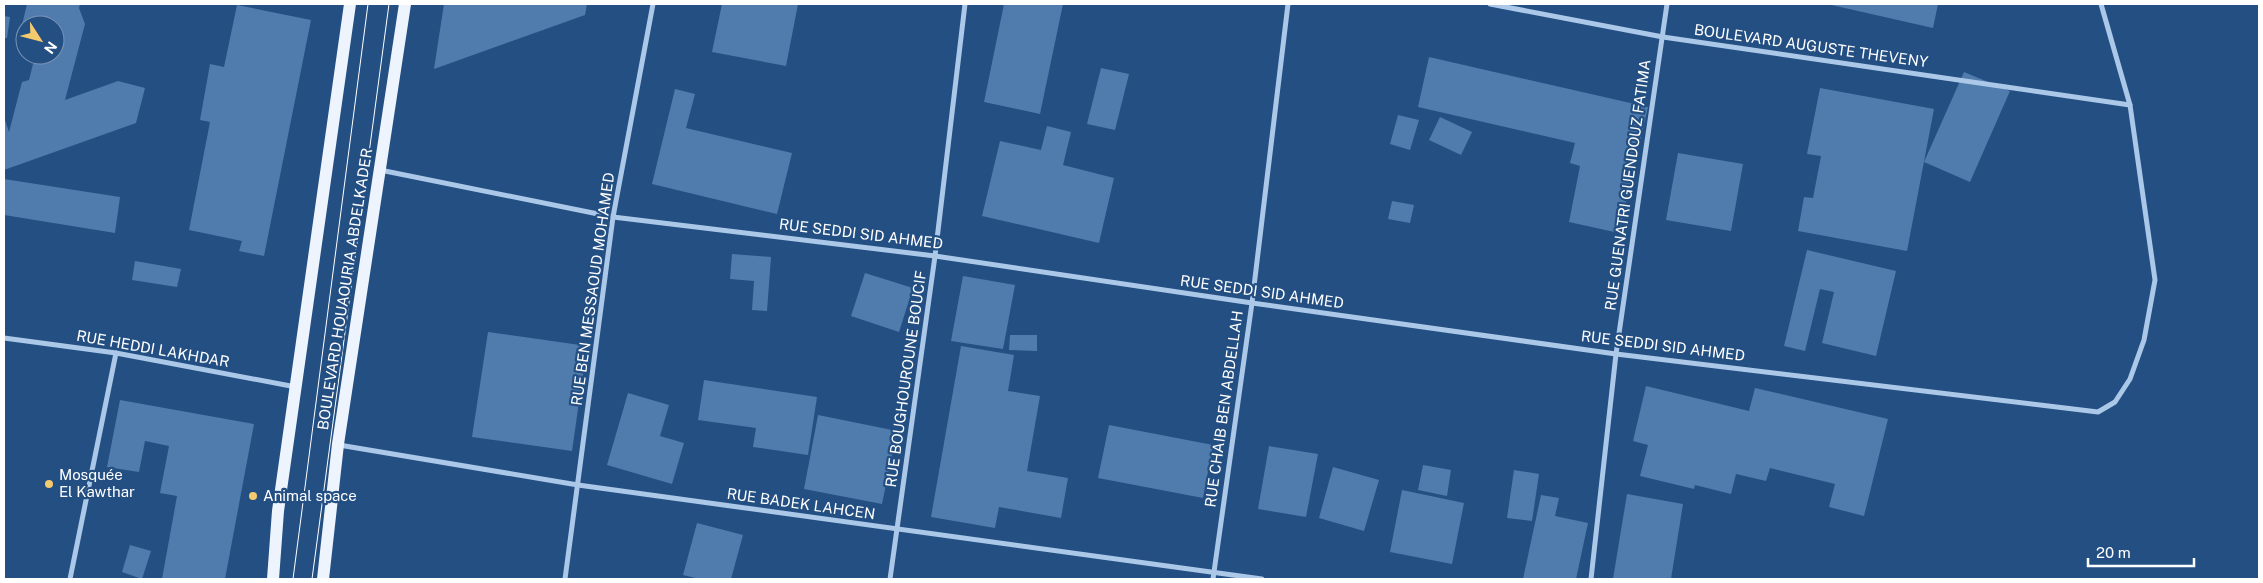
<svg xmlns="http://www.w3.org/2000/svg" width="2263" height="583" font-family="'Public Sans',sans-serif">
<style>
.building{fill:#507bad}
.lines{fill:none;stroke-linecap:round;stroke-linejoin:round}
.street{stroke:#abc8e8;stroke-width:5}
.primary{stroke:#eef4fe;stroke-width:12}
.tram{stroke:#fff;stroke-width:1}
.poi-dot{fill:#f4ca6e;stroke:#234f83;stroke-width:2}
.labels{text-anchor:middle;stroke-width:4.5;stroke-linejoin:round;paint-order:stroke}
.street-label{font-size:15px;fill:#fff;stroke:#234f83}
.poi-label{font-size:15px;fill:#fff;stroke:#234f83;text-anchor:start}
</style>
<rect width="100%" height="100%" fill="#234f83"/>
<g class="building">
<polygon points="27,4 80,4 79,8 85,24 65,100 118,81 145,88 136,123 4,170 4,117 9,132 22,82 29,80 34,60 33,55 55,55 55,25 25,25 25,33 22,25"/>
<polygon points="444,4 587,4 585,15 434,69"/>
<polygon points="722,4 798,4 786,66 712,52"/>
<polygon points="1004,4 1063,4 1040,114 984,102"/>
<polygon points="1827,4 1938,4 1933,28"/>
<polygon points="237,5 311,20 264,256 239,251 242,241 189,230 210,122 200,120 210,64 224,67"/>
<polygon points="4,16 10,17 7,38 4,38"/>
<polygon points="1429,57 1648,107 1619,233 1569,222 1580,166 1570,163 1575,143 1418,107"/>
<polygon points="1101,68 1129,74 1115,130 1087,124"/>
<polygon points="1964,72 2010,91 1970,182 1924,162"/>
<polygon points="1820,88 1934,109 1907,251 1798,231 1804,197 1813,198 1821,156 1807,154"/>
<polygon points="675,89 695,94 686,128 792,153 777,214 652,184"/>
<polygon points="1398,115 1419,120 1410,150 1390,144"/>
<polygon points="1440,117 1472,132 1461,155 1429,140"/>
<polygon points="1047,126 1071,132 1063,165 1114,178 1099,243 982,216 1000,141 1041,150"/>
<polygon points="1678,153 1743,164 1731,231 1666,220"/>
<polygon points="4,179 120,197 115,233 4,215"/>
<polygon points="1392,201 1414,205 1410,223 1388,219"/>
<polygon points="1807,250 1896,271 1876,356 1822,343 1834,292 1820,289 1805,351 1784,346"/>
<polygon points="732,254 771,257 767,311 752,310 754,281 730,279"/>
<polygon points="135,261 181,269 177,287 132,280"/>
<polygon points="865,273 913,288 899,332 851,316"/>
<polygon points="963,276 1015,285 1003,349 951,341"/>
<polygon points="488,332 587,346 572,451 472,437"/>
<polygon points="1010,335 1037,335 1037,351 1009,350"/>
<polygon points="961,346 1014,355 1008,391 1040,396 1027,471 1068,478 1061,518 999,507 995,528 931,517"/>
<polygon points="704,380 817,397 808,455 753,447 756,428 698,420"/>
<polygon points="1646,386 1749,411 1755,388 1888,419 1864,516 1829,507 1835,484 1770,468 1766,481 1736,474 1731,494 1695,485 1694,489 1640,476 1648,445 1633,441"/>
<polygon points="628,393 669,405 660,436 684,443 672,484 607,465"/>
<polygon points="120,400 254,424 225,579 162,579 177,496 160,493 169,446 145,441 139,472 107,467"/>
<polygon points="818,415 897,431 882,504 804,489"/>
<polygon points="1109,425 1213,445 1203,498 1098,478"/>
<polygon points="1269,446 1318,454 1306,517 1258,509"/>
<polygon points="1423,465 1451,470 1447,496 1418,490"/>
<polygon points="1333,467 1379,480 1364,531 1319,518"/>
<polygon points="1514,470 1539,474 1532,521 1507,518"/>
<polygon points="1402,490 1464,503 1452,564 1390,552"/>
<polygon points="1627,494 1683,504 1671,579 1613,579"/>
<polygon points="1541,495 1559,498 1555,516 1588,523 1576,579 1523,579"/>
<polygon points="697,523 743,535 731,579 700,579 683,575"/>
<polygon points="130,545 151,551 142,579 122,572"/>
</g>
<g class="lines">
<g class="street">
<polyline points="1490,4 1663,37 2130,105"/>
<polyline points="380,170 613,217 935,256 1252,303 1616,354 2098,412 2115,402 2130,379 2144,340 2155,280 2130,105 2101,4"/>
<polyline points="4,338 116,353 296,387"/>
<polyline points="339,445 578,485 1262,579"/>
<polyline points="70,579 116,353"/>
<polyline points="565,579 613,217 653,4"/>
<polyline points="890,579 935,256 965,4"/>
<polyline points="1213,579 1252,303 1288,4"/>
<polyline points="1591,579 1616,354 1667,4"/>
</g>
<g class="primary">
<polyline points="273,579 278,511 350,4"/>
<polyline points="323,579 338,444 405,4"/>
</g>
<g class="tram">
<polyline points="293,579 368,4"/>
<polyline points="312,579 389,4"/>
</g>
</g>
<g class="poi-dot">
<circle cx="49" cy="484" r="5"/>
<circle cx="253" cy="496" r="5"/>
</g>
<g class="labels">
<g class="street-label">
<text transform="translate(1811 46) rotate(8)" y="5">BOULEVARD AUGUSTE THEVENY</text>
<text transform="translate(1628 185) rotate(-82)" y="5">RUE GUENATRI GUENDOUZ FATIMA</text>
<text transform="translate(861 234) rotate(7)" y="5">RUE SEDDI SID AHMED</text>
<text transform="translate(345 289) rotate(-81)" y="5">BOULEVARD HOUAOURIA ABDELKADER</text>
<text transform="translate(593 289) rotate(-82)" y="5">RUE BEN MESSAOUD MOHAMED</text>
<text transform="translate(1262 292) rotate(8)" y="5">RUE SEDDI SID AHMED</text>
<text transform="translate(1663 346) rotate(7)" y="5">RUE SEDDI SID AHMED</text>
<text transform="translate(153 349) rotate(10)" y="5">RUE HEDDI LAKHDAR</text>
<text transform="translate(906 379) rotate(-82)" y="5">RUE BOUGHOUROUNE BOUCIF</text>
<text transform="translate(1224 409) rotate(-82)" y="5">RUE CHAIB BEN ABDELLAH</text>
<text transform="translate(801 504) rotate(8)" y="5">RUE BADEK LAHCEN</text>
</g>
<g class="poi-label">
<text x="59" y="480">Mosquée<tspan x="59" dy="17">El Kawthar</tspan></text>
<text x="263" y="501">Animal space</text>
</g>
</g>
<rect width="2263" height="583" fill="none" stroke="#ffffff" stroke-width="10"/>
<g transform="translate(40 40) rotate(126)"><circle r="24" fill="#234f83" stroke="#7b95b5"/>
<path d="M0-4L9 19L0 12L-9 19Z" fill="#f4ca6e"/>
<text y="-8" font-size="14" font-weight="bold" text-anchor="middle" fill="#ffffff">N</text>
</g>
<path d="M2088 558v8h106v-8" fill="none" stroke="#ffffff" stroke-width="2.5"/>
<text x="2096" y="558" font-size="15" fill="#ffffff" stroke="#234f83" stroke-width="4" paint-order="stroke">20 m</text>
</svg>
